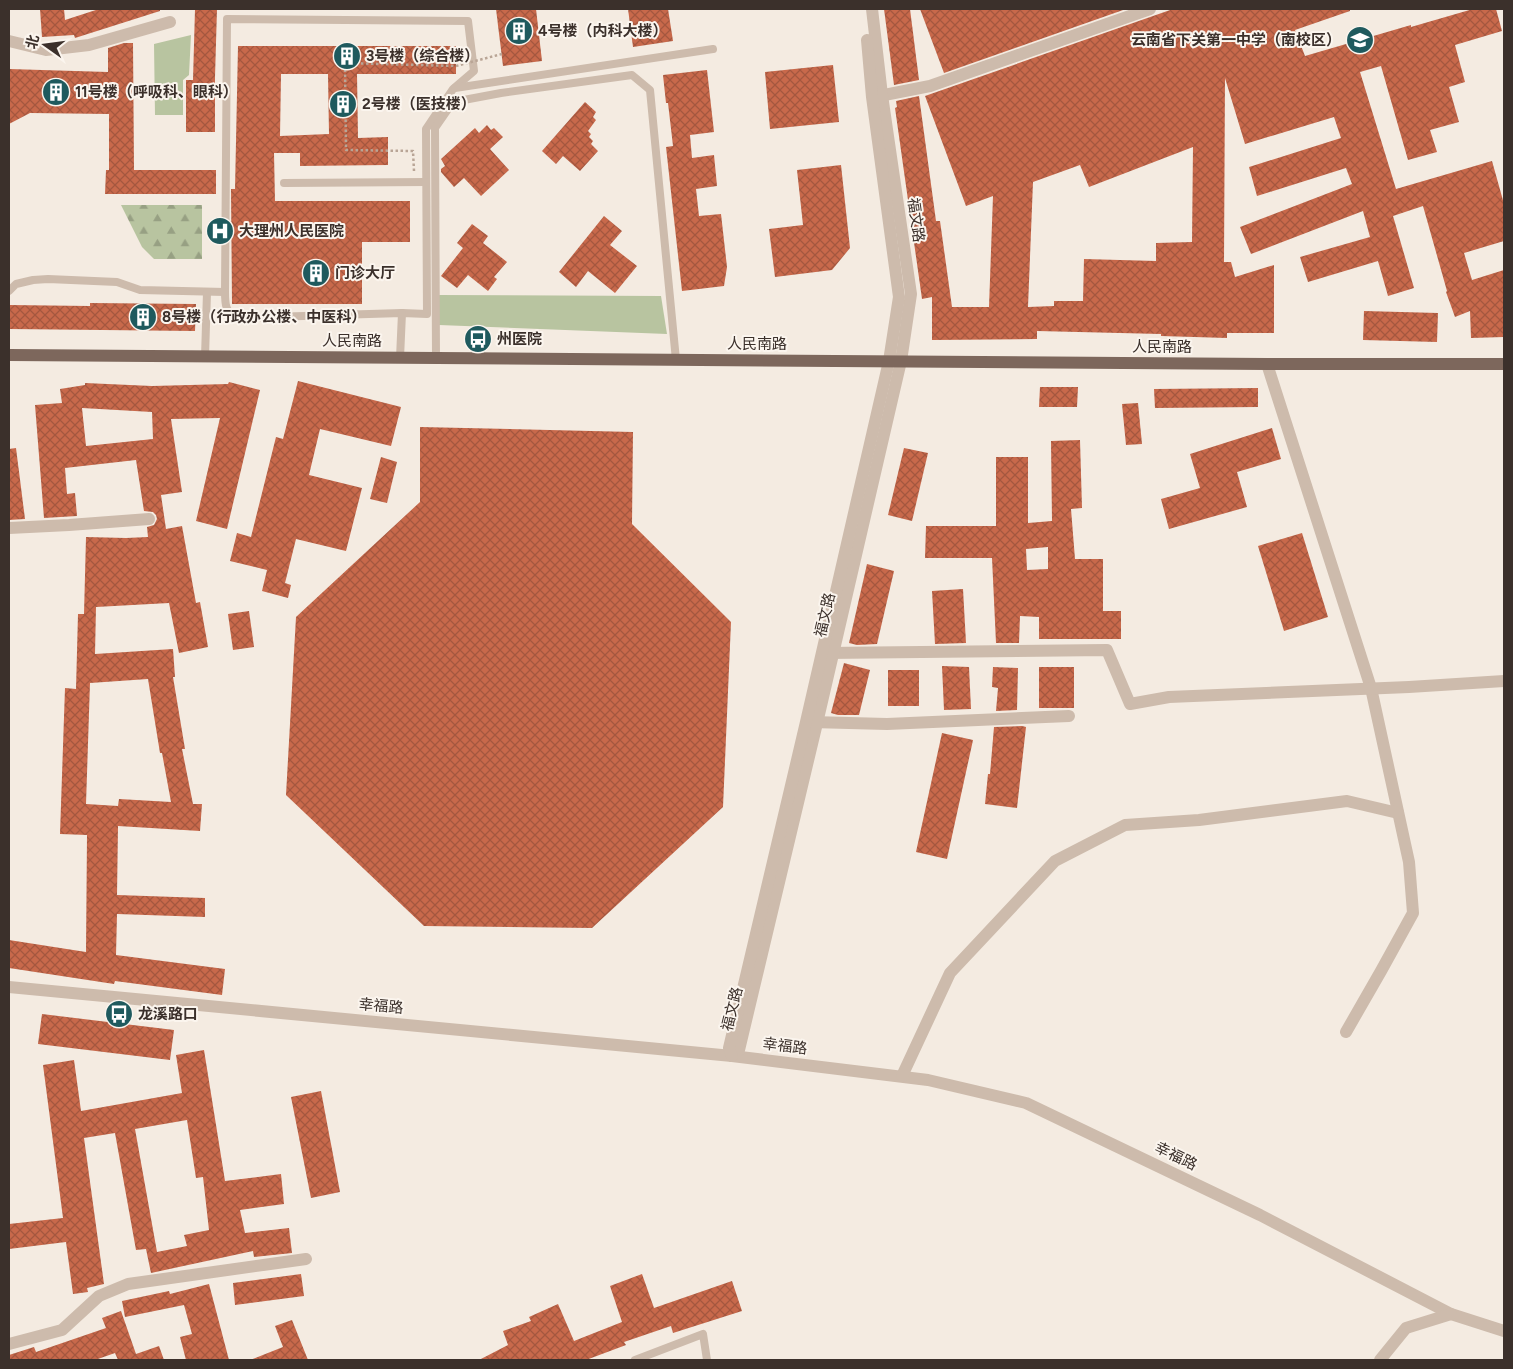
<svg xmlns="http://www.w3.org/2000/svg" width="1513" height="1369" font-family="Figtree,'Noto Sans SC',sans-serif">
<style>
.forest{fill:url(#forest-firs)}
.park{fill:#b8c4a0}
.building{fill:url(#building-cross-hatch);fill-rule:evenodd}
.lines{fill:none;stroke-linecap:round;stroke-linejoin:round}
.path{stroke:#b9a596;stroke-width:2.5;stroke-dasharray:2.5 2.5;stroke-linecap:butt}
.service{stroke:#cdbbac;stroke-width:8}
.minor{stroke:#cdbbac;stroke-width:12}
.primary{stroke:#7d675c;stroke-width:12}
.path-bridge{stroke:#b9a596;stroke-width:2.5;stroke-dasharray:2.5 2.5;stroke-linecap:butt}
.labels{text-anchor:middle;stroke-width:4;stroke-linejoin:round;paint-order:stroke}
.poi-label{font-size:15px;font-weight:bold;fill:#3b302b;stroke:#fbf5ee;text-anchor:start}
.street-label{font-size:15px;fill:#3b302b;stroke:#fbf5ee}
</style>
<defs>
<pattern id="forest-firs" width="22" height="20" patternUnits="userSpaceOnUse" patternTransform="scale(1.25)"><rect width="22" height="20" fill="#b8c4a0"/><path d="M5 1l3.5 6h-7zM16 11l3.5 6h-7z" fill="#97a083"/></pattern>
<pattern id="building-cross-hatch" width="8" height="8" patternUnits="userSpaceOnUse" patternTransform="scale(1.25)"><rect width="8" height="8" fill="#c8694b"/><path d="M0 0l8 8M0 8l8-8" fill="none" stroke="#a4573f"/></pattern>
</defs>
<rect width="100%" height="100%" fill="#f4ebe1"/>
<polygon class="forest" points="121,205 202,205 202,259 154,259 142,247"/>
<g class="park">
<polygon points="191,35 189,75 183,80 183,115 155,115 154,44"/>
<polygon points="438,295 661,296 667,334 439,325"/>
</g>
<g class="building">
<polygon points="40,9 64,9 65,20 99,9 160,9 160,11 75,38 74,35 42,37"/>
<polygon points="195,9 217,9 215,77 215,132 186,132 186,80 193,80"/>
<polygon points="496,9 536,9 542,61 503,66"/>
<polygon points="628,9 668,9 673,41 633,47"/>
<polygon points="884,9 910,9 919,80 894,85"/>
<polygon points="920,9 1126,9 944,73"/>
<path d="M1173 9H1350V11L1295 30 1305 56 1411 25V27L1473 9H1496L1502 31 1455 45 1465 82 1449 87 1459 122 1430 130 1437 152 1408 160 1381 66 1360 72 1396 189 1492 161 1504 204V241L1464 253 1472 280 1504 270V337L1471 338 1470 311 1455 317 1446 292 1447 291 1423 206 1393 216 1414 288 1388 296 1378 261 1308 282 1300 257 1370 237 1363 211 1251 254 1240 227 1352 184 1346 168 1257 196 1249 167 1341 138 1334 117 1245 144 1225 78 1224 262H1231L1235 277 1274 265V333H1227V338L1161 336V334L1037 331V339L932 340V297L922 299 895 108 897 107 896 101 919 96 936 221H940L952 307H989L993 196 966 206 925 96ZM1193 147 1192 242 1156 243V261L1084 259 1083 301H1054V306L1028 307 1033 182 1080 165 1089 187Z"/>
<polygon points="124,43 133,43 134,170 216,170 216,194 105,194 106,170 109,170 109,114 30,113 9,124 9,69 108,72 108,48"/>
<path d="M238 46H456V74H357L358 138 388 137V165L300 166V153H274L275 201H410V242H362V304H232L231 189H235ZM281 74H328L329 134 280 136Z"/>
<polygon points="833,65 839,122 770,129 765,72"/>
<polygon points="707,70 714,132 690,135 692,158 714,155 717,186 696,189 699,216 721,214 727,267 724,286 682,291 666,147 673,146 668,103 666,103 663,75"/>
<polygon points="585,102 596,112 593,117 596,120 588,131 591,134 589,137 593,141 591,144 598,151 580,171 563,156 556,164 542,151"/>
<polygon points="487,125 491,130 494,128 503,137 490,149 509,170 481,196 464,178 454,187 441,172 441,169 445,166 441,159 475,128 479,133"/>
<polygon points="841,165 850,248 832,270 775,277 769,229 803,225 797,170"/>
<polygon points="604,216 622,231 610,245 637,266 615,293 588,271 576,287 559,272"/>
<polygon points="472,224 488,236 483,243 507,262 494,277 497,279 488,291 468,275 457,288 441,276 463,248 457,243"/>
<polygon points="90,303 196,304 195,331 9,329 9,305 90,306"/>
<polygon points="1364,311 1438,313 1437,342 1363,340"/>
<polygon points="298,381 401,407 391,446 320,429 309,475 362,488 346,551 296,539 285,583 291,585 288,598 262,591 267,570 230,561 237,533 251,537 276,437 283,439"/>
<path d="M229 382 260 390 227 529 196 521 220 418 171 419 182 492 161 495 166 529 182 526 196 603 200 602 208 647 179 653 169 603 96 607 95 654 173 649 175 677H173L185 749H182L193 804H202L200 831 118 826 117 895 205 898V917L117 914 116 955 225 969 222 995 115 981 114 984 9 968V940L86 952 87 835 60 834 65 688 76 689 78 614H84L86 537 126 538 148 537 147 527 154 525 157 519 156 515 153 512 144 511 136 460 65 468 67 494 75 493 77 516 44 518 35 405 62 403 60 389 85 385V383L152 386 228 384ZM82 408 152 412 153 439 86 446ZM148 679 160 753H162L171 802 119 799 118 806 86 804 90 683Z"/>
<polygon points="1040,387 1078,387 1077,407 1039,407"/>
<polygon points="1258,388 1258,407 1155,408 1154,389"/>
<polygon points="1138,403 1142,444 1126,445 1122,404"/>
<polygon points="420,427 633,432 632,524 731,622 723,807 592,928 424,926 286,795 296,617 420,502"/>
<polygon points="1272,428 1281,459 1237,472 1247,507 1169,529 1161,499 1200,488 1190,454"/>
<path d="M1080 440 1082 508 1071 509 1075 559H1103V611H1121V639H1039V617L1020 616 1019 643H996L992 558H925L926 526H996V457H1028V523L1052 521 1051 441ZM1048 547V569L1027 570 1026 549Z"/>
<polygon points="16,448 25,519 9,520 9,449"/>
<polygon points="904,448 928,453 912,521 888,515"/>
<polygon points="381,457 397,462 387,503 370,499"/>
<polygon points="1302,533 1328,617 1284,631 1258,546"/>
<polygon points="867,564 894,571 877,644 857,645 849,643"/>
<polygon points="963,589 966,643 935,644 932,591"/>
<polygon points="249,611 254,647 233,650 228,614"/>
<polygon points="844,663 870,670 859,715 838,715 831,713"/>
<polygon points="942,666 969,667 971,709 944,710"/>
<polygon points="993,667 1018,668 1017,710 996,711 998,688 992,687"/>
<rect x="1039" y="667" width="35" height="41"/>
<rect x="888" y="670" width="31" height="36"/>
<polygon points="1022,726 1026,727 1017,808 985,804 988,774 990,774 994,727"/>
<polygon points="942,733 973,740 947,859 916,852"/>
<polygon points="42,1014 174,1030 170,1060 38,1044"/>
<path d="M204 1050 225 1181 281 1174 284 1204 240 1210 245 1233 289 1228 292 1253 254 1257 253 1251 151 1273 146 1249 136 1250 115 1133 84 1138 104 1284 87 1288 88 1292 73 1294 66 1242 9 1249V1224L63 1218 43 1065 74 1060 81 1111 182 1093 176 1055ZM187 1120 196 1178 203 1177 209 1230 184 1235 187 1246 157 1252 135 1129Z"/>
<polygon points="321,1091 340,1192 311,1198 291,1097"/>
<polygon points="301,1274 304,1296 235,1305 233,1283"/>
<polygon points="642,1274 654,1308 732,1281 742,1311 673,1333 671,1326 624,1342 626,1345 586,1360 479,1360 508,1345 503,1331 531,1321 529,1317 558,1304 574,1341 622,1322 610,1286"/>
<polygon points="209,1284 229,1360 186,1360 180,1337 192,1334 184,1305 125,1317 122,1301 169,1291 170,1294"/>
<polygon points="121,1311 136,1354 159,1346 164,1360 118,1360 115,1353 95,1360 9,1360 9,1355 34,1347 36,1352 106,1328 102,1318"/>
<polygon points="292,1320 308,1360 250,1360 283,1347 275,1326"/>
</g>
<g class="lines">
<polyline class="path" points="414,171 413,151 346,150 345,63 456,66"/>
<g class="service">
<path d="M227 19 468 21 474 71 453 89 426 129 427 314 402 313 238 318C225 314 225 303 225 292Z"/>
<polyline points="455,88 713,49"/>
<polyline points="284,183 426,182"/>
<polyline points="9,291 16,284 33,280 48,279 117,282 140,290 225,292"/>
<polyline points="205,357 207,292"/>
<polyline points="400,358 402,313"/>
<polyline points="436,358 435,128 453,102 501,93 632,75 650,90 676,360"/>
<polyline points="635,1360 703,1334 707,1360"/>
</g>
<g class="minor">
<polyline points="9,41 46,50 89,45 170,22"/>
<polyline points="874,97 930,86 1150,9"/>
<polyline points="1267,364 1371,688 1409,862 1413,913 1381,971 1346,1032"/>
<polyline points="9,528 69,525 149,519"/>
<polyline points="825,653 1107,650 1130,704 1169,697 1409,687 1504,681"/>
<polyline points="811,722 887,724 1069,716"/>
<polyline points="9,987 732,1056 928,1080 1026,1103 1260,1215 1451,1314 1504,1331"/>
<polyline points="732,1056 739,1050 817,723 901,361 911,294 882,95 872,9"/>
<polyline points="732,1056 729,1048 806,722 889,361 899,297 872,97 867,40"/>
<polyline points="902,1076 950,973 1055,861 1125,825 1199,820 1347,801 1398,813"/>
<polyline points="9,1344 62,1330 99,1296 128,1284 306,1259"/>
<polyline points="1380,1360 1406,1328 1451,1314"/>
</g>
<polyline class="primary" points="9,355 1267,364 1504,364"/>
<polyline class="path-bridge" points="456,66 502,54"/>
</g>
<defs>
<g id="building-disc" transform="scale(1.4375)"><circle r="9.5" fill="#1f5a5e" stroke="#fbf5ee"/><path d="M-4-6H4V6H1V3H-1V6H-4ZM-2.5-4.3h1.7v1.8h-1.7ZM.8-4.3h1.7v1.8H.8ZM-2.5-1h1.7V.8h-1.7ZM.8-1h1.7V.8H.8Z" fill="#fff"/></g>
<g id="school-disc" transform="scale(1.4375)"><circle r="9.5" fill="#1f5a5e" stroke="#fbf5ee"/><path d="M0-5L7-2L0 1L-7-2ZM-4 1L0 2.5L4 1V4Q0 6-4 4Z" fill="#fff"/></g>
<g id="hospital-disc" transform="scale(1.4375)"><circle r="9.5" fill="#1f5a5e" stroke="#fbf5ee"/><path d="M-5-5h3v3.5h4V-5h3V5h-3V1.5h-4V5h-3Z" fill="#fff"/></g>
<g id="bus-disc" transform="scale(1.4375)"><circle r="9.5" fill="#1f5a5e" stroke="#fbf5ee"/><path d="M-5-6H5V4H4V6H2V4H-2V6H-4V4H-5ZM-3.5-4V0h7V-4ZM-3.5 1.2v1.5H-2V1.2ZM2 1.2v1.5H3.5V1.2Z" fill="#fff"/></g>
</defs>
<g fill-rule="evenodd">
<use href="#building-disc" x="519" y="31"/>
<use href="#school-disc" x="1360" y="40"/>
<use href="#building-disc" x="347" y="56"/>
<use href="#building-disc" x="56" y="92"/>
<use href="#building-disc" x="343" y="104"/>
<use href="#hospital-disc" x="220" y="231"/>
<use href="#building-disc" x="316" y="273"/>
<use href="#building-disc" x="143" y="317"/>
<use href="#bus-disc" x="478" y="339"/>
<use href="#bus-disc" x="119" y="1014"/>
</g>
<g class="labels">
<g class="poi-label">
<text x="538" y="36">4号楼（内科大楼）</text>
<text x="1341" y="45" text-anchor="end">云南省下关第一中学（南校区）</text>
<text x="366" y="61">3号楼（综合楼）</text>
<text x="75" y="97">11号楼（呼吸科、眼科）</text>
<text x="362" y="109">2号楼（医技楼）</text>
<text x="239" y="236">大理州人民医院</text>
<text x="335" y="278">门诊大厅</text>
<text x="162" y="322">8号楼（行政办公楼、中医科）</text>
<text x="497" y="344">州医院</text>
<text x="138" y="1019">龙溪路口</text>
</g>
<g class="street-label">
<text transform="translate(916 220) rotate(82)" y="5">福文路</text>
<text x="352" y="346">人民南路</text>
<text x="757" y="349">人民南路</text>
<text x="1162" y="352">人民南路</text>
<text transform="translate(825 615) rotate(-77)" y="5">福文路</text>
<text transform="translate(381 1006) rotate(5)" y="5">幸福路</text>
<text transform="translate(732 1009) rotate(-76)" y="5">福文路</text>
<text transform="translate(785 1046) rotate(7)" y="5">幸福路</text>
<text transform="translate(1176 1156) rotate(26)" y="5">幸福路</text>
</g>
</g>
<rect width="1513" height="1369" fill="none" stroke="#3b302b" stroke-width="20"/>
<g transform="translate(45 45) rotate(284)" stroke="#fbf5ee" stroke-width="4" paint-order="stroke">
<path d="M0-4L9 19L0 12L-9 19Z" fill="#3b302b"/>
<text y="-8" font-size="14" font-weight="bold" text-anchor="middle" fill="#3b302b">北</text>
</g>
</svg>
